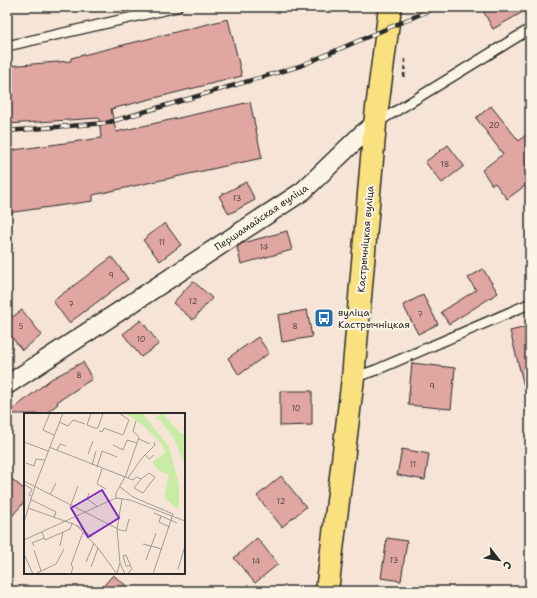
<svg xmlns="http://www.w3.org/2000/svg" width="537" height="598" font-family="'Shantell Sans',sans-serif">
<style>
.building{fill:#e0a6a1;stroke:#2b2b2b}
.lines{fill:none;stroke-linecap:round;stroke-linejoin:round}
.lane-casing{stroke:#2b2b2b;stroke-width:12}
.street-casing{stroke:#2b2b2b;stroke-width:21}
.primary-casing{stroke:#2b2b2b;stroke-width:25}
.path{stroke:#2b2b2b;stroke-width:2.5;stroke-dasharray:4 3;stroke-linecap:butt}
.lane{stroke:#fcf5e5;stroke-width:9}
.street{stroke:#fcf5e5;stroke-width:18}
.primary{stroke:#fae180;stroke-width:22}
.rail-casing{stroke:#2b2b2b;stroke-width:4.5}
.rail{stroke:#fcf5e5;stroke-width:3;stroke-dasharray:9;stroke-linecap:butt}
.labels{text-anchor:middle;stroke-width:4;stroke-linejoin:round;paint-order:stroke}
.number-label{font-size:8px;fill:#584a48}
.street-label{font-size:10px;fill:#2b2b2b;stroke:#fcf5e5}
.poi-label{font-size:10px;fill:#2b2b2b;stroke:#fcf5e5;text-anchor:start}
.inset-road{fill:none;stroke:#a59b92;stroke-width:1}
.view{fill:#7b2cbf;fill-opacity:0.15;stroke:#7b2cbf;stroke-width:2}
.inset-edge{fill:none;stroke:#2b2b2b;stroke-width:2}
</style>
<rect width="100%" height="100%" fill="#f6e5d7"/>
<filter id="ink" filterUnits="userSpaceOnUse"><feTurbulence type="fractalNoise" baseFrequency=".025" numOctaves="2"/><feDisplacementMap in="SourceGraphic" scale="8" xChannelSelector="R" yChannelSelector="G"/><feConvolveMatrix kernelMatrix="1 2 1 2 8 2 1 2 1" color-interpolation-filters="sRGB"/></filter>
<g filter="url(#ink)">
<g class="building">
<polygon points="481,7 530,7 530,8 493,29"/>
<polygon points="228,19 242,76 111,109 116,132 250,102 262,158 93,195 93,201 7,213 7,151 101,138 99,118 7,124 7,66 71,61 71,58"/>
<polygon points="491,106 519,141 530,131 530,182 507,199 495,183 492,185 482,170 503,154 476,118"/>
<polygon points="448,145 464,166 442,183 425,162"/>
<polygon points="246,182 255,200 229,214 219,196"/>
<polygon points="165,223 181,245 160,261 143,240"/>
<polygon points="287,231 292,250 241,264 237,247 243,243"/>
<polygon points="112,257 128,279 69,323 53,301"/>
<polygon points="483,269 498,293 449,324 441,312 476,290 468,278"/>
<polygon points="193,281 212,298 193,320 173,303"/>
<polygon points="423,295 438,324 418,334 403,305"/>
<polygon points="22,310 42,335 22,350 7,331 7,321"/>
<polygon points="307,310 312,337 282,342 278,315"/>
<polygon points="141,320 159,344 141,357 123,334"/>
<polygon points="530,326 530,389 525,390 510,331"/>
<polygon points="258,337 269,353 239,375 228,358"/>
<polygon points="83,362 92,379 57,402 58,404 45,414 7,414 51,379"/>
<polygon points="412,363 455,368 451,409 408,405"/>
<polygon points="280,391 312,391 312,425 280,426"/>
<polygon points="402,449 429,454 425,480 397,475"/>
<polygon points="7,475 25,490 25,501 7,522"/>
<polygon points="281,476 306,507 282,527 257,496"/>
<polygon points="257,538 278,564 255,583 234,558"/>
<polygon points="387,538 407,541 401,581 381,578"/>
<polygon points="113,575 133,591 99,591"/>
</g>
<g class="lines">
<g class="lane-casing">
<g id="lane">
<polyline points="7,46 177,7"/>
<polyline points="378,122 530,29"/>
<polyline points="353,378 376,370 529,304 530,305"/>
</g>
</g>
<g class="street-casing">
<polyline id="street" points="7,385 303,191 361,135 375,124"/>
</g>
<g class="primary-casing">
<polyline id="primary" points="327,591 353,378 375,124 390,7"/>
</g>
<polyline class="path" points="404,77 405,59"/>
<use href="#lane" class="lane"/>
<use href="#street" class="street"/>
<use href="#primary" class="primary"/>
<g class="rail-casing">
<polyline id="rail" points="7,131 106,123 300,66 437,7"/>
</g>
<use href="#rail" class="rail"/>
</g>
</g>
<defs>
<g id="bus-square" transform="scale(1)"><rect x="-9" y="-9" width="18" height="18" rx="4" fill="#1f6fb2" stroke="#fcf5e5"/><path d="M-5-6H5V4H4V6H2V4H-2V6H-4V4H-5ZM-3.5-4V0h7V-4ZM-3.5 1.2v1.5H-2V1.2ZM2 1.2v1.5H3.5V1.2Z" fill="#fff"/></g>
</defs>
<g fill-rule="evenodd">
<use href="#bus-square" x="324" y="318"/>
</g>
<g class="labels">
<g class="number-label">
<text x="494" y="128">20</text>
<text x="445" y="167">18</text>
<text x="237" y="201">13</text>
<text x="162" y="245">11</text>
<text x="264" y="250">14</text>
<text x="111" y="278">9</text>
<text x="193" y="304">12</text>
<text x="71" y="307">7</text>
<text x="420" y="317">7</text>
<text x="21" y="329">5</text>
<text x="295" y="329">8</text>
<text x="141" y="342">10</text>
<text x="79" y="378">8</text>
<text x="432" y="389">9</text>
<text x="296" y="411">10</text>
<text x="413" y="467">11</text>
<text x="281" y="504">12</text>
<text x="394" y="563">13</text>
<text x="256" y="564">14</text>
</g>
<g class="street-label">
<text transform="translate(261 217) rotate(-34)" y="4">Першамайская вуліца</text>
<text transform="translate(365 239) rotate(-85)" y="4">Кастрычніцкая вуліца</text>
</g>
<g class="poi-label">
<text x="338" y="316">вуліца<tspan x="338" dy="12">Кастрычніцкая</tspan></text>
</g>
</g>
<g transform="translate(24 413)">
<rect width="161" height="161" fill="#f6e5d7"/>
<path d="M102 0H117L121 3 145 34 155 72V93L152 95 140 84 145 62 134 57 128 49 141 40 138 32 121 14ZM138 0 157 21 161 20V53L149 24 136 7 131 6Z" fill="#c8eca6"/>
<path class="inset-road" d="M26 0 19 17 30 22M67 0 63 12 71 15H74L79 0M35 9 44 13 49 7 61 11M75 18 78 19 80 15 99 22 105 7 95 0M115 26 126 31M0 29 24 38M89 32 99 37 103 27 113 30M25 34 109 67 112 64 117 66 125 60 131 64 119 80 110 75 117 66M33 37 36 31 42 33M64 41 69 28M121 42 125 46 130 42M2 50 10 53 12 46 20 47M68 52 72 38M73 54 78 38 93 44M78 56 73 71 82 76M104 65 118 45 131 32 130 29M0 68 96 117 102 118 105 106M1 72 8 76 5 82 7 83M96 74 109 84 149 101 129 161M65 80 63 86 73 93M26 82 32 70M92 85V80L102 62 115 24 109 18 112 8M6 86 32 99 30 105M46 94 54 73M4 95 52 112 74 135 93 161M130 100 153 110M137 103 135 109 146 114M0 109 11 73 39 0M53 112 68 124M18 119 21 127 46 116 48 111M0 127 92 85 106 87 161 108M119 131 138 136M10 133 8 130 20 125M36 133 39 119M10 137 17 158M0 141 9 161M122 147 132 120M62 149 70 130M96 150 101 161M67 154 74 135M154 156 161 133M93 160 96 150 93 116 98 86M11 161 32 151 40 136M47 161 49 154 47 152 59 119M103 161 108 156 107 154 102 142 99 143 102 153H106"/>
<path class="view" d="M78 77 95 105 64 124 47 95Z"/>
<rect width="161" height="161" class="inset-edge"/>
</g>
<rect width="537" height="598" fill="none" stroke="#fcf5e5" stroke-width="24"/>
<rect x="12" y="12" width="513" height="574" fill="none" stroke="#2b2b2b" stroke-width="1.5" filter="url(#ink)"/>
<g transform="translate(499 560) rotate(121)" stroke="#fcf5e5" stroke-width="3" paint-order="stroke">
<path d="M0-3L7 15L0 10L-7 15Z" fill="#2b2b2b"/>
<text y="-6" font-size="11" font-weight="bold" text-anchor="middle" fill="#2b2b2b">С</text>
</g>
</svg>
